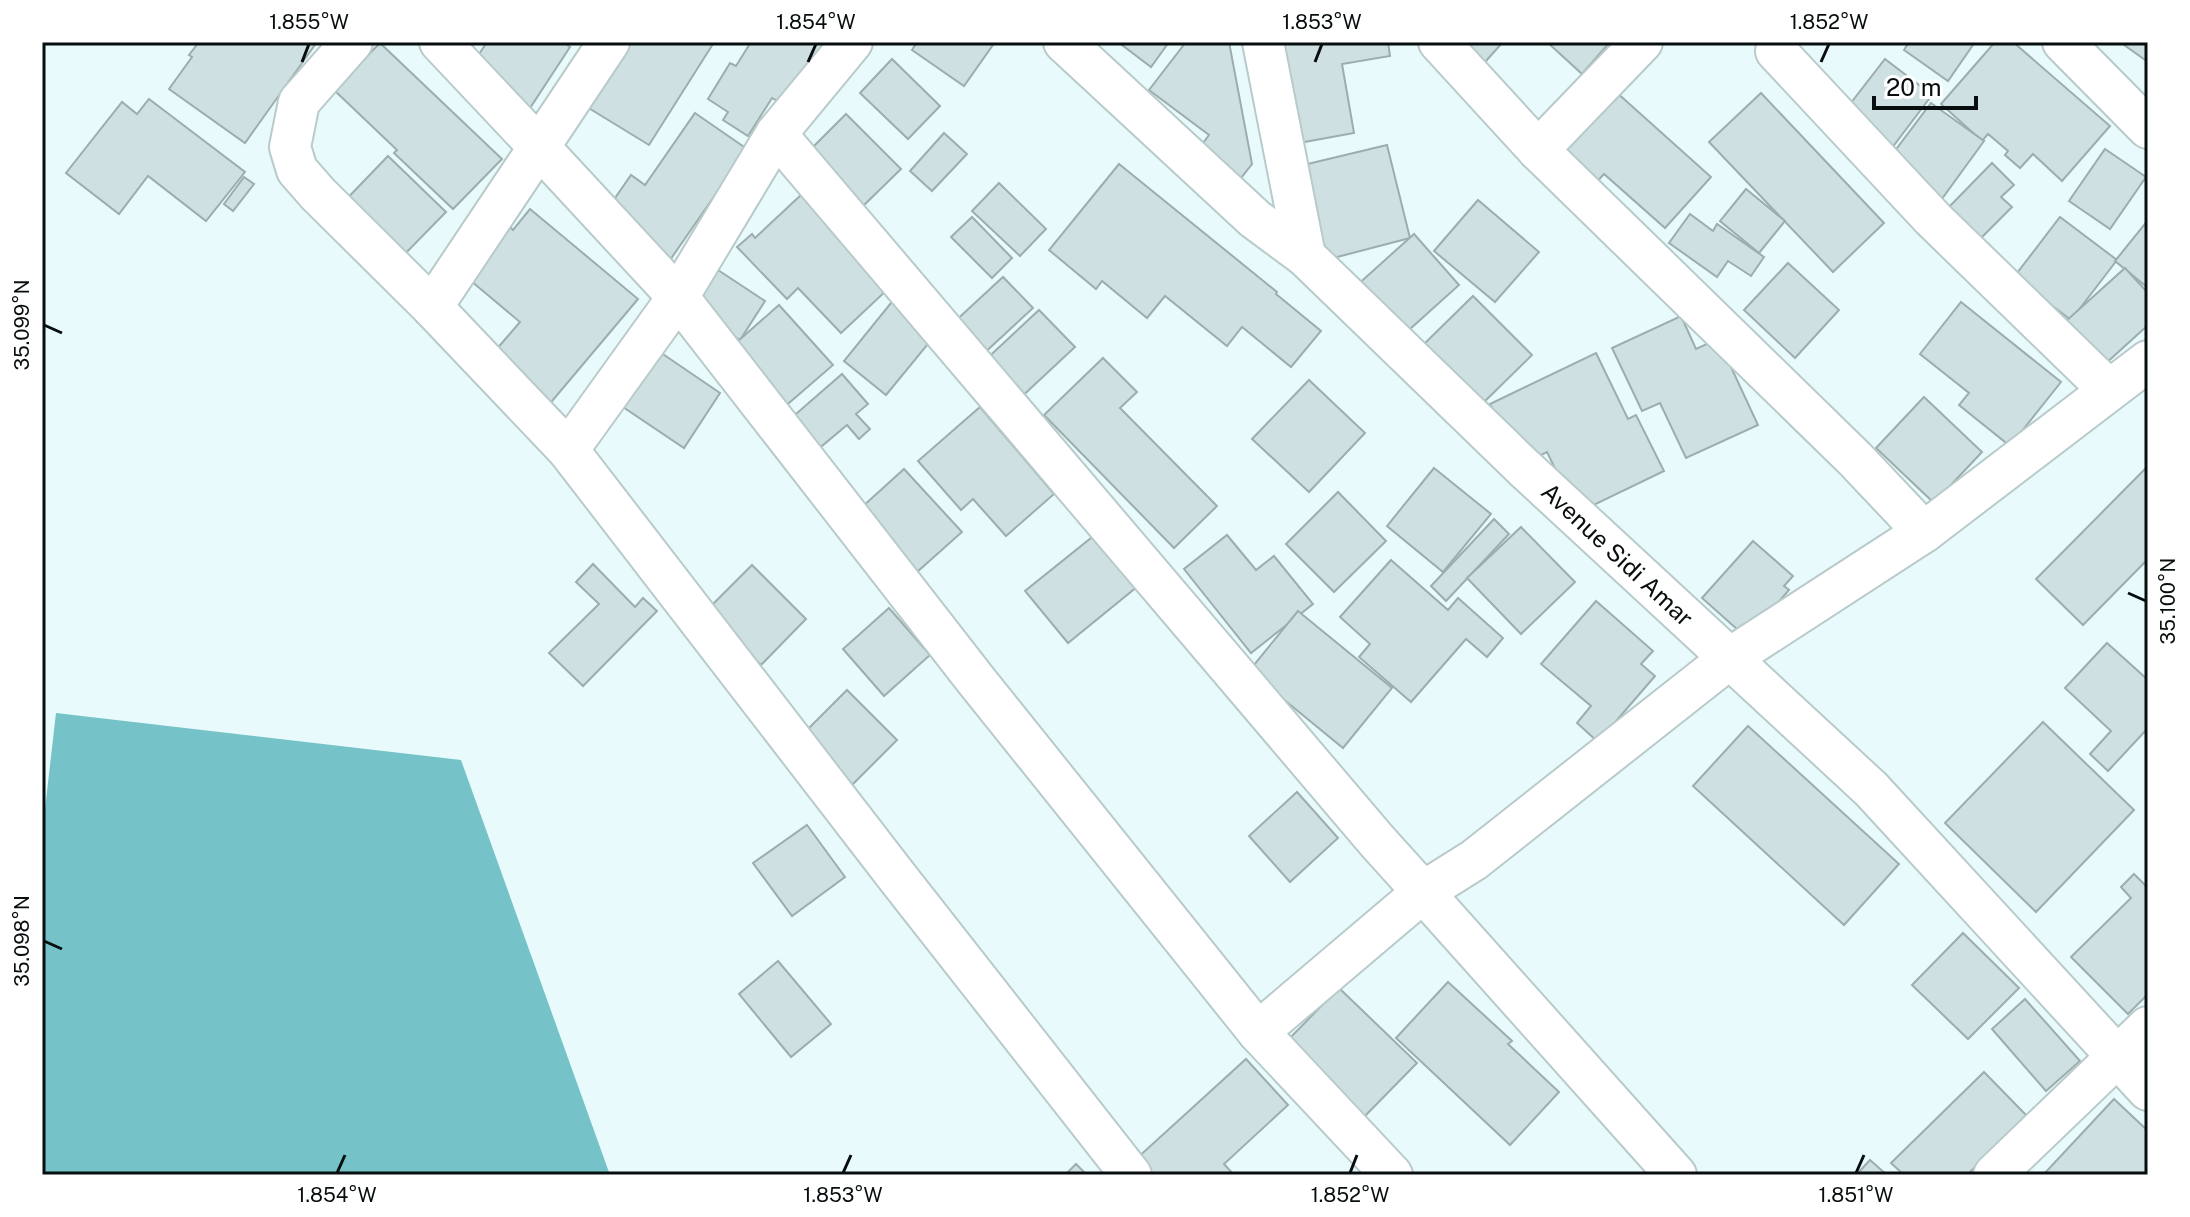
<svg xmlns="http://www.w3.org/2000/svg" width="2190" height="1217" font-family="'Public Sans',sans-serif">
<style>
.forest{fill:#75c3c8}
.building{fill:#cfe0e2;stroke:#9dadae;stroke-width:2}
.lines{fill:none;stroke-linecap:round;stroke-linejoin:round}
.street-casing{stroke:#b9cacb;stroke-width:44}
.street{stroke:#fff;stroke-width:40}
.ticks{fill:none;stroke:#080e0f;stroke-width:3}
.labels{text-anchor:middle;stroke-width:6;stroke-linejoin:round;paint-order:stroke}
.street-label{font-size:24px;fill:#080e0f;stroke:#fff}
.neatline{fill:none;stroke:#080e0f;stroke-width:3}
.ticks-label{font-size:20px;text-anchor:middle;fill:#080e0f}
</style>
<rect width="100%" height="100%" fill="#e8fafb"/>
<polygon class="forest" points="56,713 461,760 610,1175 42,1175 42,835"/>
<g class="building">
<polygon points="199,42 317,42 245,143 169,89 192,57 189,55"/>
<polygon points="487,42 563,42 570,47 530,108 470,68"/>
<polygon points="628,42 709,42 713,44 649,145 587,107"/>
<polygon points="751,42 835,42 793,110 772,98 748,136 723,120 728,112 708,99 730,63 736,66"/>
<polygon points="917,42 995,42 964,86 912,50"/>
<polygon points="1118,42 1169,42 1151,67"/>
<polygon points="1186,42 1229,42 1252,164 1241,178 1200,147 1209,135 1149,90"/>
<polygon points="1271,42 1388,42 1390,56 1342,64 1354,133 1288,145"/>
<polygon points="1444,42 1503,42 1477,71"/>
<polygon points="1547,42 1610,42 1582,74"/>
<polygon points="1909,42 1975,42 1948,81 1904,50"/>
<polygon points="1995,42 2013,42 2110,126 2062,181 2033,154 2020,168 2005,155 2008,151 1988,134 1982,141 1941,104"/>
<polygon points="2120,42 2148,42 2148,62"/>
<polygon points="380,43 502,159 453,209 394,153 397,150 334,90"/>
<polygon points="892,59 940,106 908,139 860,93"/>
<polygon points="1885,59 1932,95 1888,153 1840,117"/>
<polygon points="1615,91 1711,177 1665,228 1604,174 1592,187 1557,156"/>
<polygon points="1761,93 1884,223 1833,272 1709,142"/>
<polygon points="149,99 245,172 206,221 148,176 119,214 66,173 122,102 137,114"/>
<polygon points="1931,103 1984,141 1936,207 1882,168"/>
<polygon points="695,113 747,149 670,260 604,214 631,175 645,185"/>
<polygon points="846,114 901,169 860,209 806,154"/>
<polygon points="944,133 967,154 932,191 910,171"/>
<polygon points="1387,145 1410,238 1318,262 1295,167"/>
<polygon points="2105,149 2146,177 2110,229 2069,201"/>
<polygon points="388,156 446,212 394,265 337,209"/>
<polygon points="1992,163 2014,185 2001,197 2012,207 1979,240 1947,209"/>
<polygon points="1119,164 1277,292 1276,294 1321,331 1291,367 1242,327 1227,346 1165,296 1147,318 1102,281 1096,289 1049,250"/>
<polygon points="244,177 254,184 233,211 224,204"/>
<polygon points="999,183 1046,229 1020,256 972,211"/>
<polygon points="1746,189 1785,221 1759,253 1720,221"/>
<polygon points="801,195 889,288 841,333 798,288 787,299 737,247 752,234 755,238"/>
<polygon points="1478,200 1539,252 1495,302 1434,251"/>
<polygon points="530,209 638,299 547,407 489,358 520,322 465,276 508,225 513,230"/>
<polygon points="1690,214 1713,231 1717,224 1764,257 1751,276 1728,261 1717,277 1669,243"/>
<polygon points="972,217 1012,258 992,278 951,237"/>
<polygon points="2060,217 2117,260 2071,320 2014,277"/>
<polygon points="2148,220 2148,288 2115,261"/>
<polygon points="1414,234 1459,285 1400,338 1355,287"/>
<polygon points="1788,263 1839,310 1795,358 1744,310"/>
<polygon points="2125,268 2148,293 2148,325 2104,365 2065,322"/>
<polygon points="718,270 765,301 740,340 693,309"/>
<polygon points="1003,277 1033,308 981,356 951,325"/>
<polygon points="1473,296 1532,355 1478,408 1419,349"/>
<polygon points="895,298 937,333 886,395 844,361"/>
<polygon points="1961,302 2061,382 2010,446 1959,405 1969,393 1920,354"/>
<polygon points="779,305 833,365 782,409 729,349"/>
<polygon points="1039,310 1075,347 1017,401 981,364"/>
<polygon points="1681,316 1696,349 1718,339 1758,425 1686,458 1660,403 1642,411 1612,348"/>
<polygon points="654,348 720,393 684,448 617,403"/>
<polygon points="1596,353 1628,419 1636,415 1664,471 1577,513 1547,452 1520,465 1490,404"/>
<polygon points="1103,358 1137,392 1120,408 1217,506 1174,548 1044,415"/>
<polygon points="842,374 868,404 856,414 870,429 859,439 847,425 816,451 789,420"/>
<polygon points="1309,380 1365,433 1309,492 1252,439"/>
<polygon points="1924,397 1982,452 1934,503 1876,448"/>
<polygon points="980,407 1054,494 1006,536 973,499 961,510 918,461"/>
<polygon points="2147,467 2148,559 2083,625 2036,579"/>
<polygon points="1434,468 1491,514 1443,572 1387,526"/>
<polygon points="904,469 962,532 917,572 862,507"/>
<polygon points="1338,492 1386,541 1334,592 1286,544"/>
<polygon points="1494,519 1509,534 1446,601 1431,586"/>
<polygon points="1521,527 1575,582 1521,634 1467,578"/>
<polygon points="1096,534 1138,586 1068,643 1025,591"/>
<polygon points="1227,535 1256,570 1274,556 1313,604 1251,653 1184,569"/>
<polygon points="1753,541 1793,576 1784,586 1789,590 1747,638 1702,598"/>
<polygon points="1391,560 1448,610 1458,598 1503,638 1487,657 1466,639 1411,702 1359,657 1370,644 1340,617"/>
<polygon points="593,564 635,607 643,598 657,611 583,686 549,653 599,604 576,582"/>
<polygon points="752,565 806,619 761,665 706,611"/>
<polygon points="1596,601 1653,651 1641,664 1655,676 1598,742 1577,723 1591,706 1541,664"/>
<polygon points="889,608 930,655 884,696 843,649"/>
<polygon points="1298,611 1392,688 1343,748 1249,671"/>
<polygon points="2107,643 2148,680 2148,728 2108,771 2090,754 2111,731 2065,688"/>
<polygon points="847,690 897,740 852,785 802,735"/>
<polygon points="2043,722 2134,810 2036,912 1945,823"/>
<polygon points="1748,726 1899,864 1844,925 1693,786"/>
<polygon points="1297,792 1338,838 1290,882 1249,836"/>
<polygon points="807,825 845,877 792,916 753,863"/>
<polygon points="2134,874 2148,888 2148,994 2128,1014 2071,957 2131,898 2121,887"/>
<polygon points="1963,933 2019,988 1968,1039 1912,985"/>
<polygon points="778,961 831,1024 791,1057 739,994"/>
<polygon points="1448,982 1512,1041 1508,1044 1559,1092 1510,1145 1396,1038"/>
<polygon points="1339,988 1417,1063 1362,1119 1285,1043"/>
<polygon points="2025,999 2080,1061 2046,1091 1992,1029"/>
<polygon points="1246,1059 1288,1105 1224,1164 1234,1175 1128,1175 1124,1170"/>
<polygon points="1984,1072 2027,1116 1967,1175 1904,1175 1891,1163"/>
<polygon points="2114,1099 2148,1131 2148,1173 2146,1175 2043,1175"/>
<polygon points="1870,1160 1887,1175 1856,1175"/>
<polygon points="1076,1164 1087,1175 1065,1175"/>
</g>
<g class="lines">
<g class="street-casing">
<g id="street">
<polyline points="352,42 299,102 290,147 297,170 318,194 432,307 568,450 898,878 1131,1175"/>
<polyline points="609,42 539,147 678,297 975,679 1258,1032 1392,1175"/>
<polyline points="1064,42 1255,219 1305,256 1524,468 1871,789 2148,1090"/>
<polyline points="1263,42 1305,256"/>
<polyline points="1439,42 1538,150 1855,459 1924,532"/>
<polyline points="2063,42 2148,128"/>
<polyline points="1776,51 1933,219 2109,390"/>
<polyline points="776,134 1377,841 1423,892 1474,860 1730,658 1924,532 2148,361"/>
<polyline points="1538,150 1642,42"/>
<polyline points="432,307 539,147 440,42"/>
<polyline points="568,450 678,297 776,134 852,42"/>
<polyline points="1258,1032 1423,892 1676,1175"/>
<polyline points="1994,1175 2148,1027"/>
</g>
</g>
<use href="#street" class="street"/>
</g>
<path class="ticks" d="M302 62 309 44M808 62 816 44M1315 62 1322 44M1821 62 1829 44M44 325 62 333M2128 593 2146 601M44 941 62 949M337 1173 345 1155M843 1173 851 1155M1350 1173 1357 1155M1856 1173 1864 1155"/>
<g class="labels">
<g class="street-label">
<text transform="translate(1617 555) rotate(43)" y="8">Avenue Sidi Amar</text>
</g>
</g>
<rect width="2190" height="1217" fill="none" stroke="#ffffff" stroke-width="88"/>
<path d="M1874 96v12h102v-12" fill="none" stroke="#080e0f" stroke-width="4"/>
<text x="1886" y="96" font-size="24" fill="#080e0f" stroke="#ffffff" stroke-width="6" paint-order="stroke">20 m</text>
<rect x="44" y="44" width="2102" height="1129" class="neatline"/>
<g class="ticks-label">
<text x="309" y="29">1.855°W</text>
<text x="816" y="29">1.854°W</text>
<text x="1322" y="29">1.853°W</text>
<text x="1829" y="29">1.852°W</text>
<text transform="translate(22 325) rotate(-90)" y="7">35.099°N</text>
<text transform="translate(2168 601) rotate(-90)" y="7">35.100°N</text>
<text transform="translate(22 941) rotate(-90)" y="7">35.098°N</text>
<text x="337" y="1202">1.854°W</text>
<text x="843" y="1202">1.853°W</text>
<text x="1350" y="1202">1.852°W</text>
<text x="1856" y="1202">1.851°W</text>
</g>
</svg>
